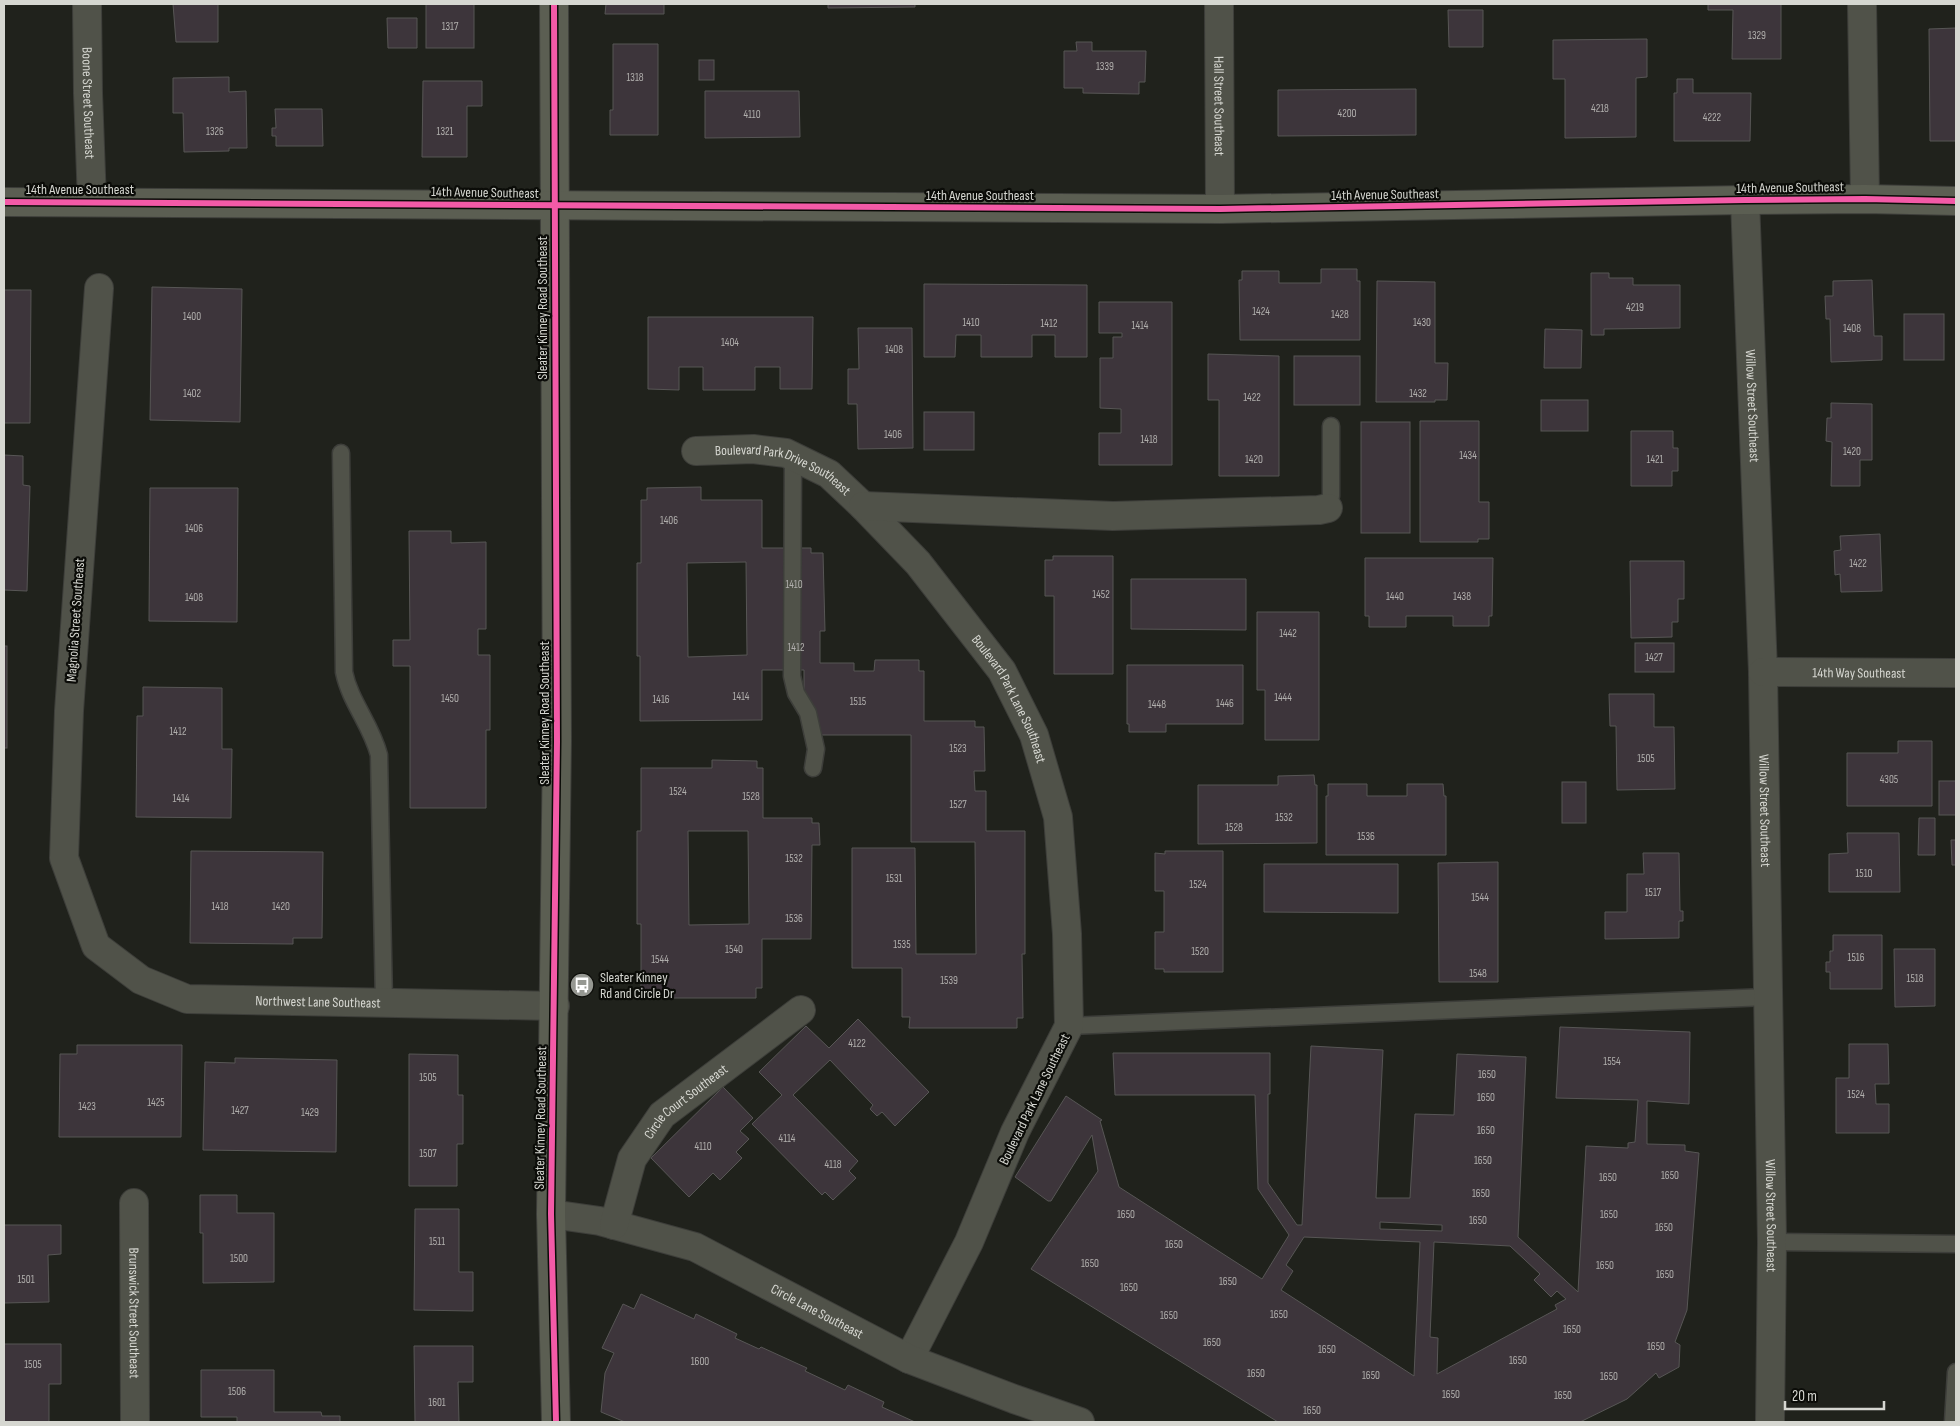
<svg xmlns="http://www.w3.org/2000/svg" width="1960" height="1426" font-family="'Sofia Sans Condensed',sans-serif">
<style>
.building{fill:#3d353b;stroke:#575655;fill-rule:evenodd}
.lines{fill:none;stroke-linecap:round;stroke-linejoin:round}
.lane-casing{stroke:#3d3e3a;stroke-width:19}
.street-casing{stroke:#3d3e3a;stroke-width:30}
.secondary-casing{stroke:#3d3e3a;stroke-width:30}
.lane{stroke:#505249;stroke-width:16}
.street{stroke:#505249;stroke-width:28}
.secondary{stroke:#5b5e52;stroke-width:28}
.cycleway-casing{stroke:#0b0c08;stroke-width:9}
.cycleway{stroke:#f35aa7;stroke-width:6}
.labels{text-anchor:middle;stroke-width:4.5;stroke-linejoin:round;paint-order:stroke}
.number-label{font-size:11px;fill:#b0aeac}
.street-label{font-size:14px;fill:#d6d7d1;stroke:#0b0c08}
.poi-label{font-size:14px;fill:#d6d7d1;stroke:#0b0c08;text-anchor:start}
</style>
<rect width="100%" height="100%" fill="#20221c"/>
<g class="building">
<polygon points="173,4 218,4 218,42 176,42"/>
<rect x="426" y="4" width="48" height="44"/>
<polygon points="606,4 664,4 664,14 605,14"/>
<polygon points="828,4 915,4 915,7 828,8"/>
<polygon points="1708,4 1781,4 1781,59 1732,59 1733,10 1708,10"/>
<polygon points="1448,10 1483,10 1483,47 1449,47"/>
<polygon points="387,18 417,18 417,48 388,48"/>
<polygon points="1956,28 1956,141 1930,141 1929,29"/>
<polygon points="1647,39 1647,77 1636,78 1636,137 1565,138 1565,79 1553,79 1553,40"/>
<polygon points="1076,42 1092,42 1092,51 1146,51 1145,82 1139,82 1139,94 1083,93 1083,88 1064,88 1064,51 1077,51"/>
<polygon points="613,44 658,44 658,135 610,135 610,110 613,110"/>
<rect x="699" y="60" width="15" height="20"/>
<polygon points="229,77 229,92 246,91 247,148 229,148 229,151 184,152 183,113 173,113 173,78"/>
<polygon points="1677,79 1693,79 1693,93 1751,93 1750,141 1674,141 1674,93 1677,93"/>
<polygon points="423,81 482,81 482,106 467,106 467,157 422,157"/>
<polygon points="1416,89 1416,135 1278,136 1278,90"/>
<polygon points="705,91 799,91 800,137 705,138"/>
<polygon points="275,109 322,109 323,146 276,146 276,136 272,136 272,128 276,128"/>
<polygon points="1321,269 1357,269 1357,281 1360,281 1360,340 1240,340 1239,280 1242,280 1242,271 1279,271 1279,283 1321,283"/>
<polygon points="1591,273 1609,273 1609,278 1633,278 1633,285 1680,285 1680,328 1604,329 1604,335 1591,335"/>
<polygon points="1872,280 1874,336 1882,336 1882,360 1831,362 1830,319 1826,319 1825,296 1833,296 1833,281"/>
<polygon points="1377,281 1435,282 1435,363 1448,363 1447,400 1435,400 1435,402 1376,402"/>
<polygon points="924,284 1087,285 1087,357 1055,357 1055,335 1032,335 1032,357 981,357 981,335 956,335 955,357 924,357"/>
<polygon points="152,287 242,289 240,422 150,420"/>
<polygon points="4,290 31,290 30,423 4,423"/>
<polygon points="1099,302 1172,302 1172,465 1099,465 1099,433 1121,433 1121,409 1100,408 1100,358 1113,358 1113,337 1122,337 1122,333 1099,333"/>
<rect x="1904" y="314" width="40" height="46"/>
<polygon points="648,317 813,317 812,389 780,389 780,367 755,367 755,390 703,390 703,367 679,367 679,390 648,389"/>
<polygon points="858,328 912,328 913,448 858,449 857,404 848,404 848,369 859,369"/>
<polygon points="1545,329 1582,330 1581,368 1544,368"/>
<polygon points="1208,354 1279,356 1279,476 1219,476 1219,400 1208,400"/>
<rect x="1294" y="356" width="66" height="49"/>
<rect x="1541" y="400" width="47" height="31"/>
<polygon points="1831,403 1872,404 1872,460 1860,460 1860,486 1831,486 1832,442 1826,441 1827,418 1831,418"/>
<rect x="924" y="412" width="50" height="38"/>
<polygon points="1420,421 1479,421 1479,502 1489,502 1489,539 1478,539 1478,542 1420,542"/>
<rect x="1361" y="422" width="49" height="111"/>
<polygon points="1631,431 1673,431 1673,448 1678,448 1678,471 1672,471 1672,486 1631,486"/>
<polygon points="4,455 23,456 23,485 30,486 27,591 4,590"/>
<path d="M701 487V500H762V548H811V553H823L825 631H820V663H854V671H874L875 660H919V671H924V721H975V727H984L985 771H974L975 791H986V831H1025V954H1022L1023 1018H1017V1028H909L910 1017H902V968H852V848H915L916 954H976L975 842H911V735H804V670H762V720L640 721V656H637V563H641V500H647V488ZM746 562 747 655 688 657 687 563Z"/>
<polygon points="150,488 238,488 237,622 149,621"/>
<polygon points="409,531 451,531 451,543 486,542 486,629 478,629 478,655 490,655 490,730 486,730 486,808 410,808 410,666 393,666 393,640 410,640"/>
<polygon points="1880,534 1882,591 1841,592 1840,574 1835,575 1834,551 1841,550 1840,536"/>
<polygon points="1053,556 1113,556 1113,674 1054,674 1054,596 1045,596 1045,560 1053,560"/>
<polygon points="1365,558 1493,558 1492,616 1489,616 1489,626 1453,626 1453,616 1406,616 1406,627 1369,627 1369,616 1365,616"/>
<polygon points="1630,561 1684,561 1684,599 1678,599 1678,622 1672,622 1672,637 1631,638"/>
<polygon points="1131,579 1246,579 1246,630 1131,629"/>
<polygon points="1257,612 1319,612 1319,740 1265,740 1265,690 1257,690"/>
<rect x="1635" y="643" width="39" height="29"/>
<rect x="4" y="646" width="3" height="102"/>
<polygon points="1127,665 1243,665 1243,724 1166,724 1166,732 1129,732 1129,724 1127,724"/>
<polygon points="143,687 222,688 222,749 232,749 231,818 136,817 137,716 143,716"/>
<polygon points="1609,694 1654,694 1654,727 1674,727 1675,789 1617,790 1616,726 1610,726"/>
<polygon points="1898,741 1932,741 1932,806 1847,806 1847,753 1898,753"/>
<path d="M712 760 757 761V768H763V818H812V823H819L820 845H812L811 939H762V988H756V998H641V924H637V831H641V768H712ZM688 831H748L749 924 689 925Z"/>
<polygon points="1314,775 1315,785 1317,785 1317,843 1198,844 1198,785 1278,785 1278,776"/>
<rect x="1939" y="781" width="17" height="34"/>
<rect x="1562" y="782" width="24" height="41"/>
<polygon points="1328,784 1367,784 1367,796 1407,796 1407,784 1443,784 1444,796 1446,796 1446,855 1326,855 1326,796 1328,796"/>
<polygon points="1919,818 1935,818 1935,855 1918,855"/>
<polygon points="1847,833 1899,833 1900,892 1829,892 1829,854 1848,853"/>
<polygon points="1951,840 1956,840 1956,865 1952,865"/>
<polygon points="191,851 323,852 322,938 293,938 293,944 190,943"/>
<polygon points="1165,851 1223,851 1223,972 1164,972 1164,969 1155,969 1155,932 1164,932 1164,891 1155,891 1155,853 1165,854"/>
<polygon points="1643,853 1679,853 1680,911 1683,911 1683,921 1679,921 1679,938 1605,939 1605,912 1627,912 1627,874 1644,874"/>
<polygon points="1498,862 1498,982 1439,982 1438,863"/>
<polygon points="1264,864 1398,864 1398,913 1264,912"/>
<polygon points="1833,935 1882,935 1882,989 1830,989 1830,972 1826,972 1826,962 1830,962 1830,951 1833,951"/>
<polygon points="1894,949 1935,949 1935,1006 1895,1007"/>
<polygon points="858,1019 929,1092 895,1126 882,1112 877,1116 870,1109 873,1105 830,1060 793,1095 858,1161 849,1171 856,1178 833,1200 825,1192 822,1195 752,1124 782,1095 759,1072 806,1026 829,1048"/>
<path d="M1560 1027 1690 1032 1689 1104 1647 1101V1144L1685 1145V1151L1699 1153 1687 1310 1675 1342 1680 1345 1679 1367 1659 1378 1656 1373 1627 1399 1580 1422H1278L1031 1269 1098 1171 1092 1135 1051 1201H1048L1015 1177 1066 1096 1102 1120 1100 1121 1119 1187 1262 1279 1289 1235 1258 1189 1255 1095H1115L1113 1053H1270V1094H1268V1183L1297 1225H1302L1311 1046 1383 1050 1376 1198H1410L1415 1114 1454 1115 1457 1054 1526 1057 1518 1237 1578 1292 1586 1146 1628 1148V1143L1635 1142 1638 1100 1556 1098ZM1380 1222 1442 1225V1231L1380 1229ZM1304 1237 1420 1242 1414 1376 1281 1290 1293 1271 1286 1265ZM1434 1242 1510 1246 1540 1274 1534 1280 1551 1297 1557 1291 1566 1299 1555 1305 1557 1309 1437 1374 1438 1338 1430 1337Z"/>
<polygon points="1849,1044 1888,1044 1889,1084 1875,1084 1876,1104 1889,1104 1889,1133 1836,1133 1836,1078 1849,1078"/>
<polygon points="77,1045 182,1045 181,1137 59,1137 60,1054 77,1054"/>
<polygon points="409,1054 458,1055 458,1095 463,1095 463,1144 457,1144 457,1186 409,1186"/>
<polygon points="235,1058 337,1060 336,1152 203,1150 205,1062 235,1063"/>
<polygon points="723,1087 753,1118 740,1131 749,1139 736,1152 742,1158 720,1180 713,1173 689,1197 651,1158"/>
<polygon points="200,1195 237,1195 237,1213 274,1213 274,1282 203,1283 203,1233 200,1233"/>
<polygon points="415,1209 459,1209 459,1272 473,1272 473,1311 414,1310"/>
<polygon points="4,1225 61,1225 61,1254 48,1255 49,1302 4,1303"/>
<polygon points="641,1294 694,1319 696,1314 737,1334 735,1338 759,1349 761,1347 807,1368 805,1371 845,1390 848,1385 884,1402 882,1407 915,1422 625,1422 601,1412 605,1373 614,1353 602,1348 623,1304 634,1309"/>
<polygon points="4,1344 61,1344 61,1384 49,1384 49,1422 4,1422"/>
<polygon points="414,1346 473,1346 473,1382 458,1382 459,1422 415,1422"/>
<polygon points="201,1370 274,1370 274,1412 321,1412 322,1416 340,1416 340,1422 237,1422 237,1417 201,1417"/>
</g>
<g class="lines">
<g class="lane-casing">
<g id="lane">
<path d="M341 453 344 672C350 702 371 724 379 755L384 1003"/>
<polyline points="793,456 792,676 796,693 808,713 816,749 813,768"/>
<polyline points="1328,508 1331,496 1331,426"/>
<polyline points="1069,1026 1767,997"/>
<polyline points="1772,1242 1956,1244"/>
<polyline points="1953,1422 1956,1372"/>
</g>
</g>
<g class="street-casing">
<g id="street">
<path id="s1" d="M87 4 88 93 92 202"/>
<path id="s2" d="M1219 4 1220 209"/>
<polyline points="1862,4 1865,199"/>
<path id="s3" d="M1745 200 1763 672 1772 1242 1770 1422"/>
<path id="s4" d="M99 288 69 711 64 858 96 946 141 980 187 999 555 1006"/>
<path id="s5" d="M696 451 753 449 786 453 829 474 863 506 918 563 1002 671 1034 735 1058 817 1067 934 1069 1026 1015 1132 969 1242 909 1359"/>
<polyline points="863,506 1113,516 1319,510 1328,508"/>
<path id="s6" d="M1763 672 1956 673"/>
<path id="s7" d="M134 1203 135 1422"/>
<path id="s8" d="M551 1214 600 1221 695 1247 909 1359 1014 1399 1080 1422"/>
<path id="s9" d="M614 1225 632 1159 662 1115 801 1010"/>
</g>
</g>
<g class="secondary-casing">
<g id="secondary">
<polyline points="554,4 557,741 551,1214 556,1422"/>
<polyline points="4,202 1220,209 1745,200 1865,199 1956,201"/>
</g>
</g>
<use href="#lane" class="lane"/>
<use href="#street" class="street"/>
<use href="#secondary" class="secondary"/>
<g class="cycleway-casing">
<g id="cycleway">
<polyline points="554,4 557,741 551,1214 556,1422"/>
<polyline points="4,202 1220,209 1745,200 1865,199 1956,201"/>
</g>
</g>
<use href="#cycleway" class="cycleway"/>
</g>
<defs>
<g id="bus-disc" transform="scale(1.25)"><circle r="9.5" fill="#969892" stroke="#0b0c08"/><path d="M-5-6H5V4H4V6H2V4H-2V6H-4V4H-5ZM-3.5-4V0h7V-4ZM-3.5 1.2v1.5H-2V1.2ZM2 1.2v1.5H3.5V1.2Z" fill="#fff"/></g>
</defs>
<g fill-rule="evenodd">
<use href="#bus-disc" x="582" y="985"/>
</g>
<g class="labels">
<g class="number-label">
<text x="450" y="30">1317</text>
<text x="1757" y="39">1329</text>
<text x="1105" y="70">1339</text>
<text x="635" y="81">1318</text>
<text x="1600" y="112">4218</text>
<text x="1347" y="117">4200</text>
<text x="752" y="118">4110</text>
<text x="1712" y="121">4222</text>
<text x="215" y="135">1326</text>
<text x="445" y="135">1321</text>
<text x="1635" y="311">4219</text>
<text x="1261" y="315">1424</text>
<text x="1340" y="318">1428</text>
<text x="192" y="320">1400</text>
<text x="971" y="326">1410</text>
<text x="1422" y="326">1430</text>
<text x="1049" y="327">1412</text>
<text x="1140" y="329">1414</text>
<text x="1852" y="332">1408</text>
<text x="730" y="346">1404</text>
<text x="894" y="353">1408</text>
<text x="192" y="397">1402</text>
<text x="1418" y="397">1432</text>
<text x="1252" y="401">1422</text>
<text x="893" y="438">1406</text>
<text x="1149" y="443">1418</text>
<text x="1852" y="455">1420</text>
<text x="1468" y="459">1434</text>
<text x="1254" y="463">1420</text>
<text x="1655" y="463">1421</text>
<text x="669" y="524">1406</text>
<text x="194" y="532">1406</text>
<text x="1858" y="567">1422</text>
<text x="794" y="588">1410</text>
<text x="1101" y="598">1452</text>
<text x="1395" y="600">1440</text>
<text x="1462" y="600">1438</text>
<text x="194" y="601">1408</text>
<text x="1288" y="637">1442</text>
<text x="796" y="651">1412</text>
<text x="1654" y="661">1427</text>
<text x="741" y="700">1414</text>
<text x="1283" y="701">1444</text>
<text x="450" y="702">1450</text>
<text x="661" y="703">1416</text>
<text x="858" y="705">1515</text>
<text x="1225" y="707">1446</text>
<text x="1157" y="708">1448</text>
<text x="178" y="735">1412</text>
<text x="958" y="752">1523</text>
<text x="1646" y="762">1505</text>
<text x="1889" y="783">4305</text>
<text x="678" y="795">1524</text>
<text x="751" y="800">1528</text>
<text x="181" y="802">1414</text>
<text x="958" y="808">1527</text>
<text x="1284" y="821">1532</text>
<text x="1234" y="831">1528</text>
<text x="1366" y="840">1536</text>
<text x="794" y="862">1532</text>
<text x="1864" y="877">1510</text>
<text x="894" y="882">1531</text>
<text x="1198" y="888">1524</text>
<text x="1653" y="896">1517</text>
<text x="1480" y="901">1544</text>
<text x="220" y="910">1418</text>
<text x="281" y="910">1420</text>
<text x="794" y="922">1536</text>
<text x="902" y="948">1535</text>
<text x="734" y="953">1540</text>
<text x="1200" y="955">1520</text>
<text x="1856" y="961">1516</text>
<text x="660" y="963">1544</text>
<text x="1478" y="977">1548</text>
<text x="1915" y="982">1518</text>
<text x="949" y="984">1539</text>
<text x="857" y="1047">4122</text>
<text x="1612" y="1065">1554</text>
<text x="1487" y="1078">1650</text>
<text x="428" y="1081">1505</text>
<text x="1856" y="1098">1524</text>
<text x="1486" y="1101">1650</text>
<text x="156" y="1106">1425</text>
<text x="87" y="1110">1423</text>
<text x="240" y="1114">1427</text>
<text x="310" y="1116">1429</text>
<text x="1486" y="1134">1650</text>
<text x="787" y="1142">4114</text>
<text x="703" y="1150">4110</text>
<text x="428" y="1157">1507</text>
<text x="1483" y="1164">1650</text>
<text x="833" y="1168">4118</text>
<text x="1670" y="1179">1650</text>
<text x="1608" y="1181">1650</text>
<text x="1481" y="1197">1650</text>
<text x="1126" y="1218">1650</text>
<text x="1609" y="1218">1650</text>
<text x="1478" y="1224">1650</text>
<text x="1664" y="1231">1650</text>
<text x="437" y="1245">1511</text>
<text x="1174" y="1248">1650</text>
<text x="239" y="1262">1500</text>
<text x="1090" y="1267">1650</text>
<text x="1605" y="1269">1650</text>
<text x="1665" y="1278">1650</text>
<text x="26" y="1283">1501</text>
<text x="1228" y="1285">1650</text>
<text x="1129" y="1291">1650</text>
<text x="1279" y="1318">1650</text>
<text x="1169" y="1319">1650</text>
<text x="1572" y="1333">1650</text>
<text x="1212" y="1346">1650</text>
<text x="1656" y="1350">1650</text>
<text x="1327" y="1353">1650</text>
<text x="1518" y="1364">1650</text>
<text x="700" y="1365">1600</text>
<text x="33" y="1368">1505</text>
<text x="1256" y="1377">1650</text>
<text x="1371" y="1379">1650</text>
<text x="1609" y="1380">1650</text>
<text x="237" y="1395">1506</text>
<text x="1451" y="1398">1650</text>
<text x="1563" y="1399">1650</text>
<text x="437" y="1406">1601</text>
<text x="1312" y="1414">1650</text>
</g>
<g class="street-label">
<text dy="5" stroke="none"><textPath href="#s1" startOffset="99">Boone Street Southeast</textPath></text>
<text dy="5" stroke="none"><textPath href="#s2" startOffset="102">Hall Street Southeast</textPath></text>
<text transform="translate(1790 187) rotate(-1)" y="5">14th Avenue Southeast</text>
<text x="80" y="194">14th Avenue Southeast</text>
<text transform="translate(485 192) rotate(1)" y="5">14th Avenue Southeast</text>
<text transform="translate(1385 194) rotate(-1)" y="5">14th Avenue Southeast</text>
<text x="980" y="200">14th Avenue Southeast</text>
<text transform="translate(542 308) rotate(-90)" y="5">Sleater Kinney Road Southeast</text>
<text dy="5" stroke="none"><textPath href="#s3" startOffset="206">Willow Street Southeast</textPath></text>
<text dy="5" stroke="none"><textPath href="#s5" startOffset="92">Boulevard Park Drive Southeast</textPath></text>
<text transform="translate(75 620) rotate(-86)" y="5">Magnolia Street Southeast</text>
<text dy="5" stroke="none"><textPath href="#s6" startOffset="96">14th Way Southeast</textPath></text>
<text dy="5" stroke="none"><textPath href="#s5" startOffset="429">Boulevard Park Lane Southeast</textPath></text>
<text transform="translate(544 713) rotate(-90)" y="5">Sleater Kinney Road Southeast</text>
<text dy="5" stroke="none"><textPath href="#s3" startOffset="611">Willow Street Southeast</textPath></text>
<text dy="5" stroke="none"><textPath href="#s4" startOffset="902">Northwest Lane Southeast</textPath></text>
<text transform="translate(1034 1099) rotate(-64)" y="5">Boulevard Park Lane Southeast</text>
<text dy="5" stroke="none"><textPath href="#s9" startOffset="148">Circle Court Southeast</textPath></text>
<text transform="translate(540 1118) rotate(-89)" y="5">Sleater Kinney Road Southeast</text>
<text dy="5" stroke="none"><textPath href="#s3" startOffset="1016">Willow Street Southeast</textPath></text>
<text dy="5" stroke="none"><textPath href="#s8" startOffset="286">Circle Lane Southeast</textPath></text>
<text dy="5" stroke="none"><textPath href="#s7" startOffset="110">Brunswick Street Southeast</textPath></text>
</g>
<g class="poi-label">
<text x="600" y="982">Sleater Kinney<tspan x="600" dy="16">Rd and Circle Dr</tspan></text>
</g>
</g>
<rect width="1960" height="1426" fill="none" stroke="#d6d7d1" stroke-width="10"/>
<path d="M1785 1401v8h99v-8" fill="none" stroke="#d6d7d1" stroke-width="2.5"/>
<text x="1792" y="1401" font-size="15" fill="#d6d7d1" stroke="#0b0c08" stroke-width="4" paint-order="stroke">20 m</text>
</svg>
